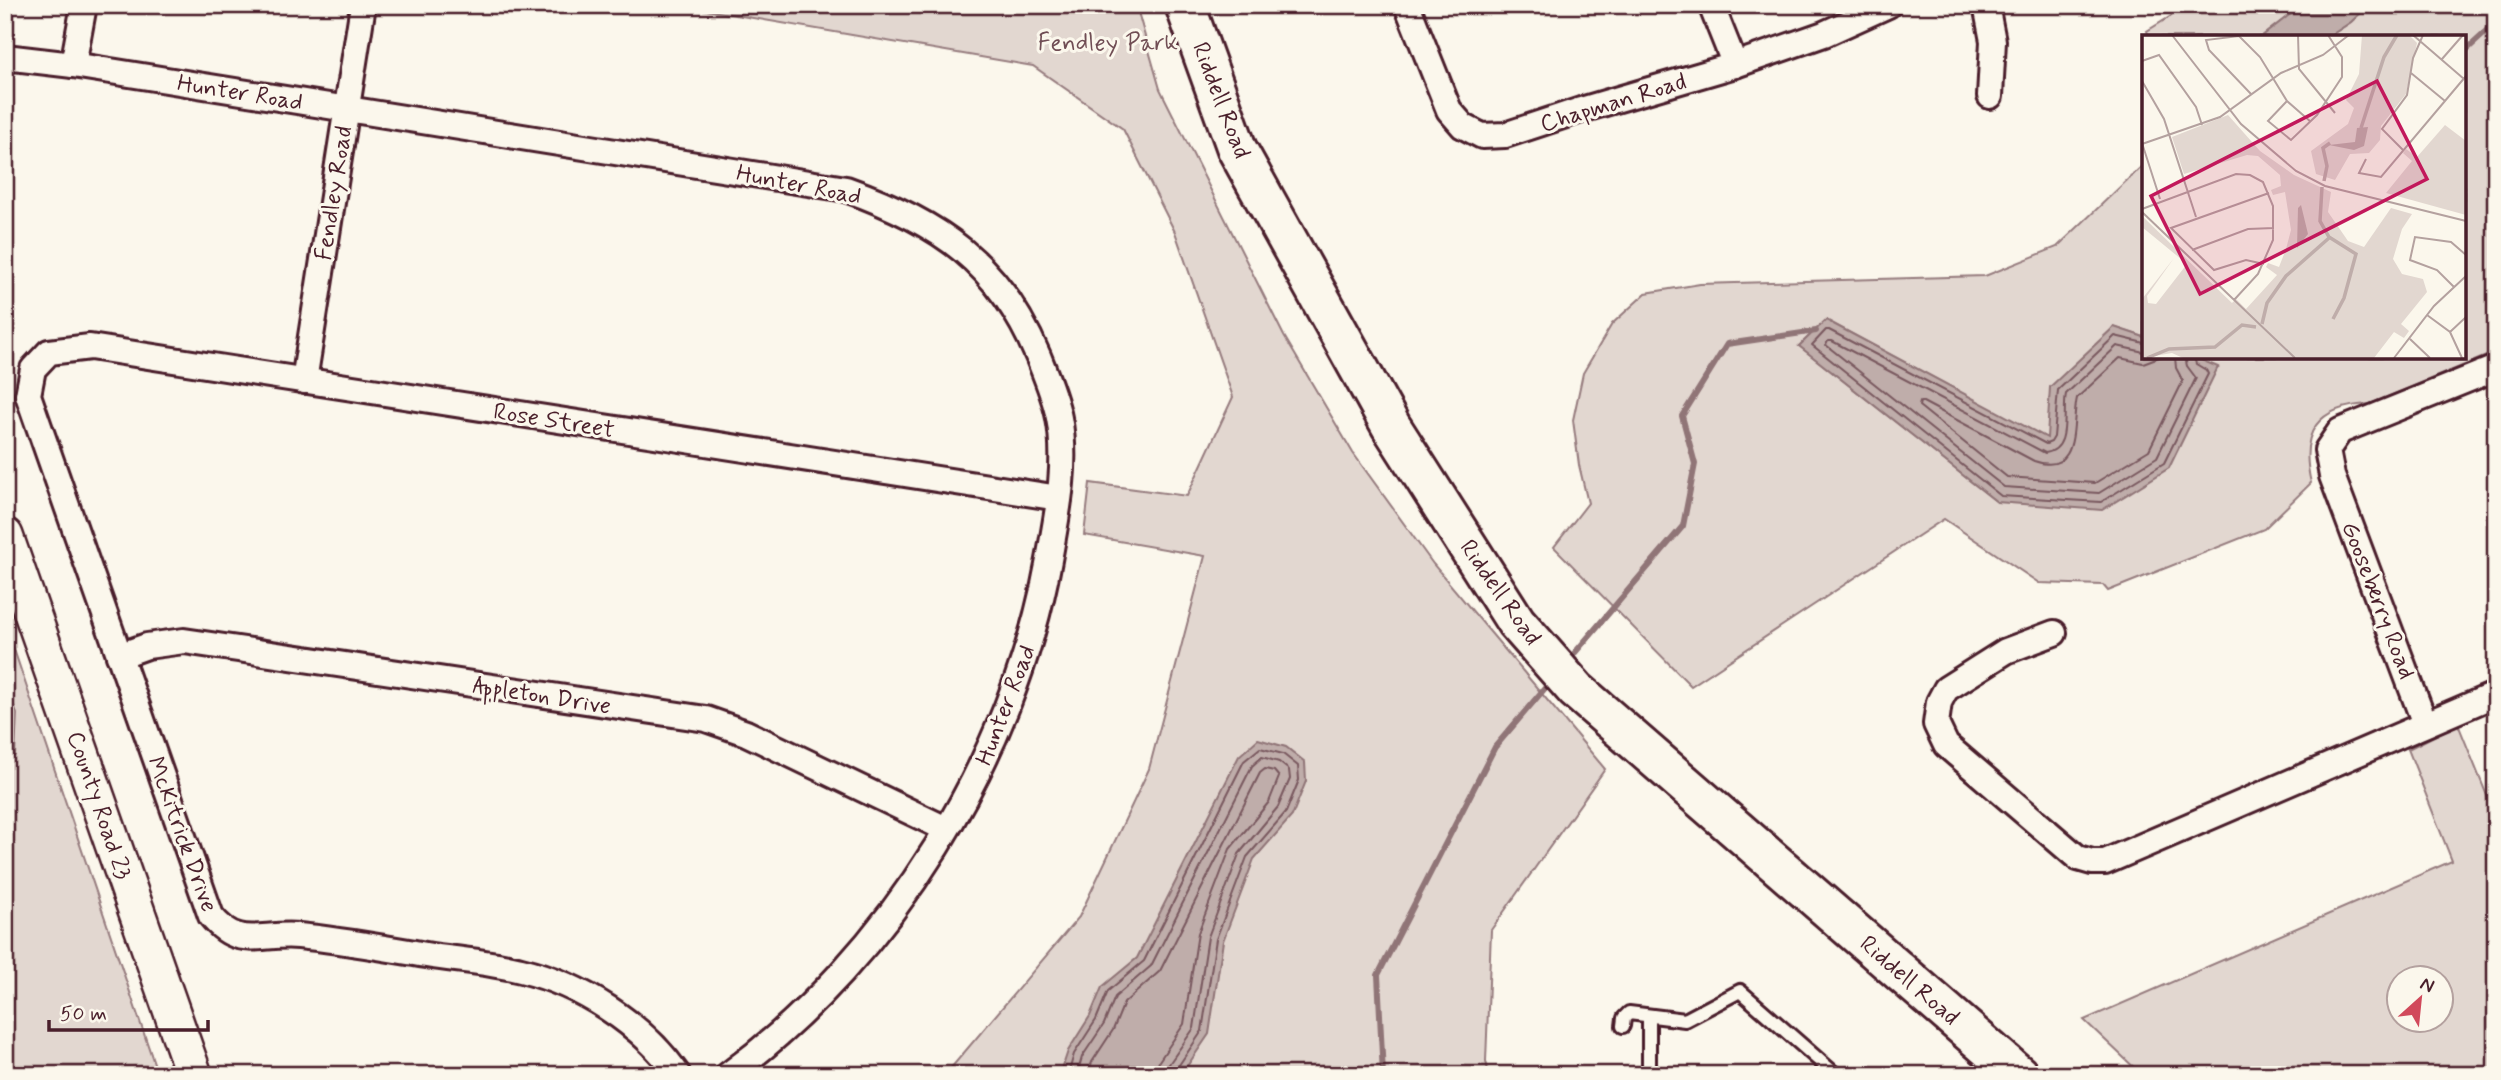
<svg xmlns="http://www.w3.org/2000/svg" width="2501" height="1080" font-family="Mynerve,sans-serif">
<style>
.green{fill:#e2d7d0;stroke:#967b7e;stroke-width:2;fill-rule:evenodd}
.water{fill:#bfadaa;stroke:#907477;stroke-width:2}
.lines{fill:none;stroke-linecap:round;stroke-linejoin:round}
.shore{stroke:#79585e;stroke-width:2}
.stream{stroke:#907477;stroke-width:6}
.service-casing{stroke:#4a1f2b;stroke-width:18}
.minor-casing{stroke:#4a1f2b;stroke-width:30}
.secondary-casing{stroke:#4a1f2b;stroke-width:40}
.primary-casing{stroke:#4a1f2b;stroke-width:44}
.service{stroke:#fbf7ec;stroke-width:12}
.minor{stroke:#fbf7ec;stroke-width:24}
.secondary{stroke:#fbf7ec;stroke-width:35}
.primary{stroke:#fbf7ec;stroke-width:38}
.labels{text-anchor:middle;stroke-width:6;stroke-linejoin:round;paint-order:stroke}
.park-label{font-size:24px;fill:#704d54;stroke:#fbf7ec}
.street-label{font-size:24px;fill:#4a1f2b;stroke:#fbf7ec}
.inset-river{fill:none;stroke:#bfadaa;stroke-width:3.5}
.inset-road{fill:none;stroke:#b4a19f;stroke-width:2}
.view{fill:#c2185b;fill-opacity:0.15;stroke:#c2185b;stroke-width:3.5}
.inset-edge{fill:none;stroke:#4a1f2b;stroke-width:3.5}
</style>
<rect width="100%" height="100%" fill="#fbf7ec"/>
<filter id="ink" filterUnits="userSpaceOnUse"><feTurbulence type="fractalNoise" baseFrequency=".0143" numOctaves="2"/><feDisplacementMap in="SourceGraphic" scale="14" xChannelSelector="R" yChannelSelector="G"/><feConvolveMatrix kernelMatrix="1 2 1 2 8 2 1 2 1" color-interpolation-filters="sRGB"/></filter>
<g filter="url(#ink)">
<g class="green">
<polygon points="677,5 1136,5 1160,89 1284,336 1353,453 1433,564 1605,769 1491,930 1486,1061 1489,1075 945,1075 1079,917 1149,769 1205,556 1084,535 1090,483 1187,496 1233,397 1175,232 1123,129 1033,66"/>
<polygon points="2189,5 2302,5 2261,37 2149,37 2147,31"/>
<path d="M2369 5H2496V352L2370 404C2317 406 2299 432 2311 483L2264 529 2108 591 2103 585 2039 583 1944 519 1691 686 1554 547 1588 503 1579 465 1573 420 1583 373 1612 324 1646 293 1700 284 1985 276 2057 247 2144 164V337L2113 327 2047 439 1826 320 1799 346 1997 502 2218 368 2194 357H2464V37H2328L2351 22Z"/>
<polygon points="5,623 158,1075 5,1075 5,760 15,755 17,714 5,686"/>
<path d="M2458 724 2496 818V1075H2142L2084 1020 2452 861 2408 749ZM2400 978H2442V1020H2400Z"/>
</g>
<g class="water">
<polygon points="2302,5 2369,5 2351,22 2328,37 2261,37"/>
<polygon points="1826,320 2047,438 2050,387 2114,327 2144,337 2144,357 2194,357 2218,367 2169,468 2102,510 1997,502 1799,346"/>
<polygon points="1258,739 1286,747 1305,762 1306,781 1292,816 1254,859 1223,941 1209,1034 1181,1075 1060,1075 1068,1051 1090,1016 1102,987 1137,958 1239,756"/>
</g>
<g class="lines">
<g class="shore">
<polyline points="2144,343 2115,336 2058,390 2054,437 2051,442 2046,444 1829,330 1826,330 1812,345 2001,496 2101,502 2164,463 2208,374 2206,370 2196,364 2194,357"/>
<path d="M2144 352 2117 346 2066 394C2062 413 2072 450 2045 453L1832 341H1828L1826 345 2004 487 2099 493 2157 457 2196 378 2187 366 2185 357"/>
<path d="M2159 357 2143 363 2120 358 2077 398C2071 423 2081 477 2034 461L1923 402H1920L1919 406 2007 477 2095 483 2149 450 2183 381 2176 368 2175 357"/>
<polyline points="1068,1075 1074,1054 1096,1020 1108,991 1144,961 1244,761 1260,748 1283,754 1298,766 1299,780 1286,812 1247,857 1216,939 1202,1031 1177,1068 1175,1075"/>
<polyline points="1077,1075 1082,1057 1104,1024 1115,997 1151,966 1252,766 1262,757 1279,762 1289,770 1290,779 1278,807 1239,854 1208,937 1194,1028 1169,1064 1167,1075"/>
<polyline points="1088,1075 1092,1062 1113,1030 1124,1003 1160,971 1260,773 1265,769 1274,771 1279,777 1269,802 1230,849 1198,933 1184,1024 1159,1061 1156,1075"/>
</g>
<g class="stream">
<polyline points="2464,52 2496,23"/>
<polyline points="1567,662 1683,526 1695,464 1682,416 1727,344 1816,331"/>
<polyline points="1383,1075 1378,975 1495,747 1551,681"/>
</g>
<g class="service-casing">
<g id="service">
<polyline points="1623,1026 1624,1018 1629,1013 1685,1020 1740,991 1836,1075"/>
<polyline points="1649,1075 1649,1016"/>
</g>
</g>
<g class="minor-casing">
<g id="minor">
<polyline points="1407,5 1449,110 1463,126 1482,136 1505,135 1581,110 1735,65 1824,34 1888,5"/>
<polyline points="1711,5 1735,65"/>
<polyline points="1986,5 1993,41 1990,96"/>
<path d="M5 57 73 65 846 189C939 222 999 263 1038 356 1046 376 1055 397 1059 418 1068 464 1057 515 1049 560 1013 758 891 956 728 1075"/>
<polyline points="73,65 84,5"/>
<polyline points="304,381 363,5"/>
<polyline points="2054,633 2006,651 1946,689 1939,702 1936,724 1946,745 2078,858 2092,862 2105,862 2496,694"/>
<polyline points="119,656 147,646 184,641 706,719 746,733 946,829"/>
<polyline points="2425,724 2332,476 2327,450 2340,431 2496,368"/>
<path d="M678 1075C643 1024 580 984 521 970 490 962 457 960 426 955 383 948 341 940 299 936 261 932 239 951 211 916L36 418 28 395 33 369 49 352 90 347 1059 498"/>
</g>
</g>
<g class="secondary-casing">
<polyline id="secondary" points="5,536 194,1075"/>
</g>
<g class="primary-casing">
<polyline id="primary" points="1185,5 1237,149 1391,426 1516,622 1576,690 2019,1075"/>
</g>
<use href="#service" class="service"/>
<use href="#minor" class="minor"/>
<use href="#secondary" class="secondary"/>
<use href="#primary" class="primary"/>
</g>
</g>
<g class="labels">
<g class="park-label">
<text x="1108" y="50">Fendley Park</text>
</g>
<g class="street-label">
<text transform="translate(240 92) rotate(9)" y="8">Hunter Road</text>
<text transform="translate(1222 100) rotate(69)" y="8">Riddell Road</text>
<text transform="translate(1613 102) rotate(-17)" y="8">Chapman Road</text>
<text transform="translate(799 184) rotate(11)" y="8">Hunter Road</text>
<text transform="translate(333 193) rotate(-81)" y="8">Fendley Road</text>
<text transform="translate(554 420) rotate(9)" y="8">Rose Street</text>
<text transform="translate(1501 592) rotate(55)" y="8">Riddell Road</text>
<text transform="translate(2379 600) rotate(69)" y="8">Gooseberry Road</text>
<text transform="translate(542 695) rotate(9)" y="8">Appleton Drive</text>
<text transform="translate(1005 705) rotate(-69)" y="8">Hunter Road</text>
<text transform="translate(100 805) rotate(71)" y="8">County Road 23</text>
<text transform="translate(183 834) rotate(70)" y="8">McKitrick Drive</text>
<text transform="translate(1910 980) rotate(41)" y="8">Riddell Road</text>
</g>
</g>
<g transform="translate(2142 35)">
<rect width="324" height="324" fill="#fbf7ec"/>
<path d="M220 0H267L275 8 264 59 239 91 238 105 227 118 208 119 193 145 174 139 169 116 206 89 212 73 204 65 217 39ZM86 80 118 116 152 140 189 157 186 177 206 206 222 212 249 173 270 179 260 194 251 224 260 239 281 244 285 257 259 289 267 296 262 303 252 297 232 323H41L30 318 0 323V264L32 223 5 261 6 268 14 269 45 229 0 192V181L90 268 94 264 104 274 135 240 124 232 126 228 137 232 144 214 149 195 143 157 131 160 129 155 139 151 138 140 116 121 105 120 42 139 30 102ZM303 90 324 106V180L244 158 270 126 261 118 264 114 275 122Z" fill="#e2d7d0"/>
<path d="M226 92 222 111 212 115 187 110 213 107 215 93ZM159 170 166 199 155 213 156 173Z" fill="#bfadaa"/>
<path class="inset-river" d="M219 93 242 22 255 0M182 146 185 131 181 113 188 108M180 152 178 186 187 202 214 219 202 263 191 284M120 289 125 268 144 241 187 203M5 323 27 314 73 312 100 290 114 292"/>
<path class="inset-road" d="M30 0 99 89 154 136 183 151 324 186M156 0 157 34 193 78M271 0 322 44M300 24 321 0M0 26 17 20 54 72 60 90M269 38 303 66M0 46 22 84 54 182M109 59 67 15 64 5 97 1 118 22 145 66 169 87M145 66 126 86 149 105 175 80 200 42V22L186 0M0 108 18 164M0 109 78 82 139 38 181 20 207 0M261 115 240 94 265 60 271 23 281 0M224 124 217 138 239 142 324 41M0 174 94 139 108 140 121 147 131 171V205L116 239 92 265M0 177 153 323M50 215 106 194 132 193M122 229 104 225 72 235 29 193 127 158M312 252 295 235 268 225 273 202 309 207 324 220M285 280 308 297 320 323M308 297 324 282M268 304 288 323M252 323 292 271 324 241"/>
<path class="view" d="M235 46 285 144 58 259 9 161Z"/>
<rect width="324" height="324" class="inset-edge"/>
</g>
<rect width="2501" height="1080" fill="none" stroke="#fbf7ec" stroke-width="28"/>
<rect x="14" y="14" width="2473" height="1052" fill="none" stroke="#4a1f2b" stroke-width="2.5" filter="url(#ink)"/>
<g transform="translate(2420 999) rotate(27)"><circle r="33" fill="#fbf7ec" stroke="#b4a19f" stroke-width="2"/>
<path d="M0-5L12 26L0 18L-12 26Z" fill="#d1495b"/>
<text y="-10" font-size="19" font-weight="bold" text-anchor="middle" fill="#4a1f2b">N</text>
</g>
<path d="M49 1020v10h159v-10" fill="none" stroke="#4a1f2b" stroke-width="3.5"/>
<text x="60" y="1020" font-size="21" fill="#4a1f2b" stroke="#fbf7ec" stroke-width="5" paint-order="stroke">50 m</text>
</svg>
